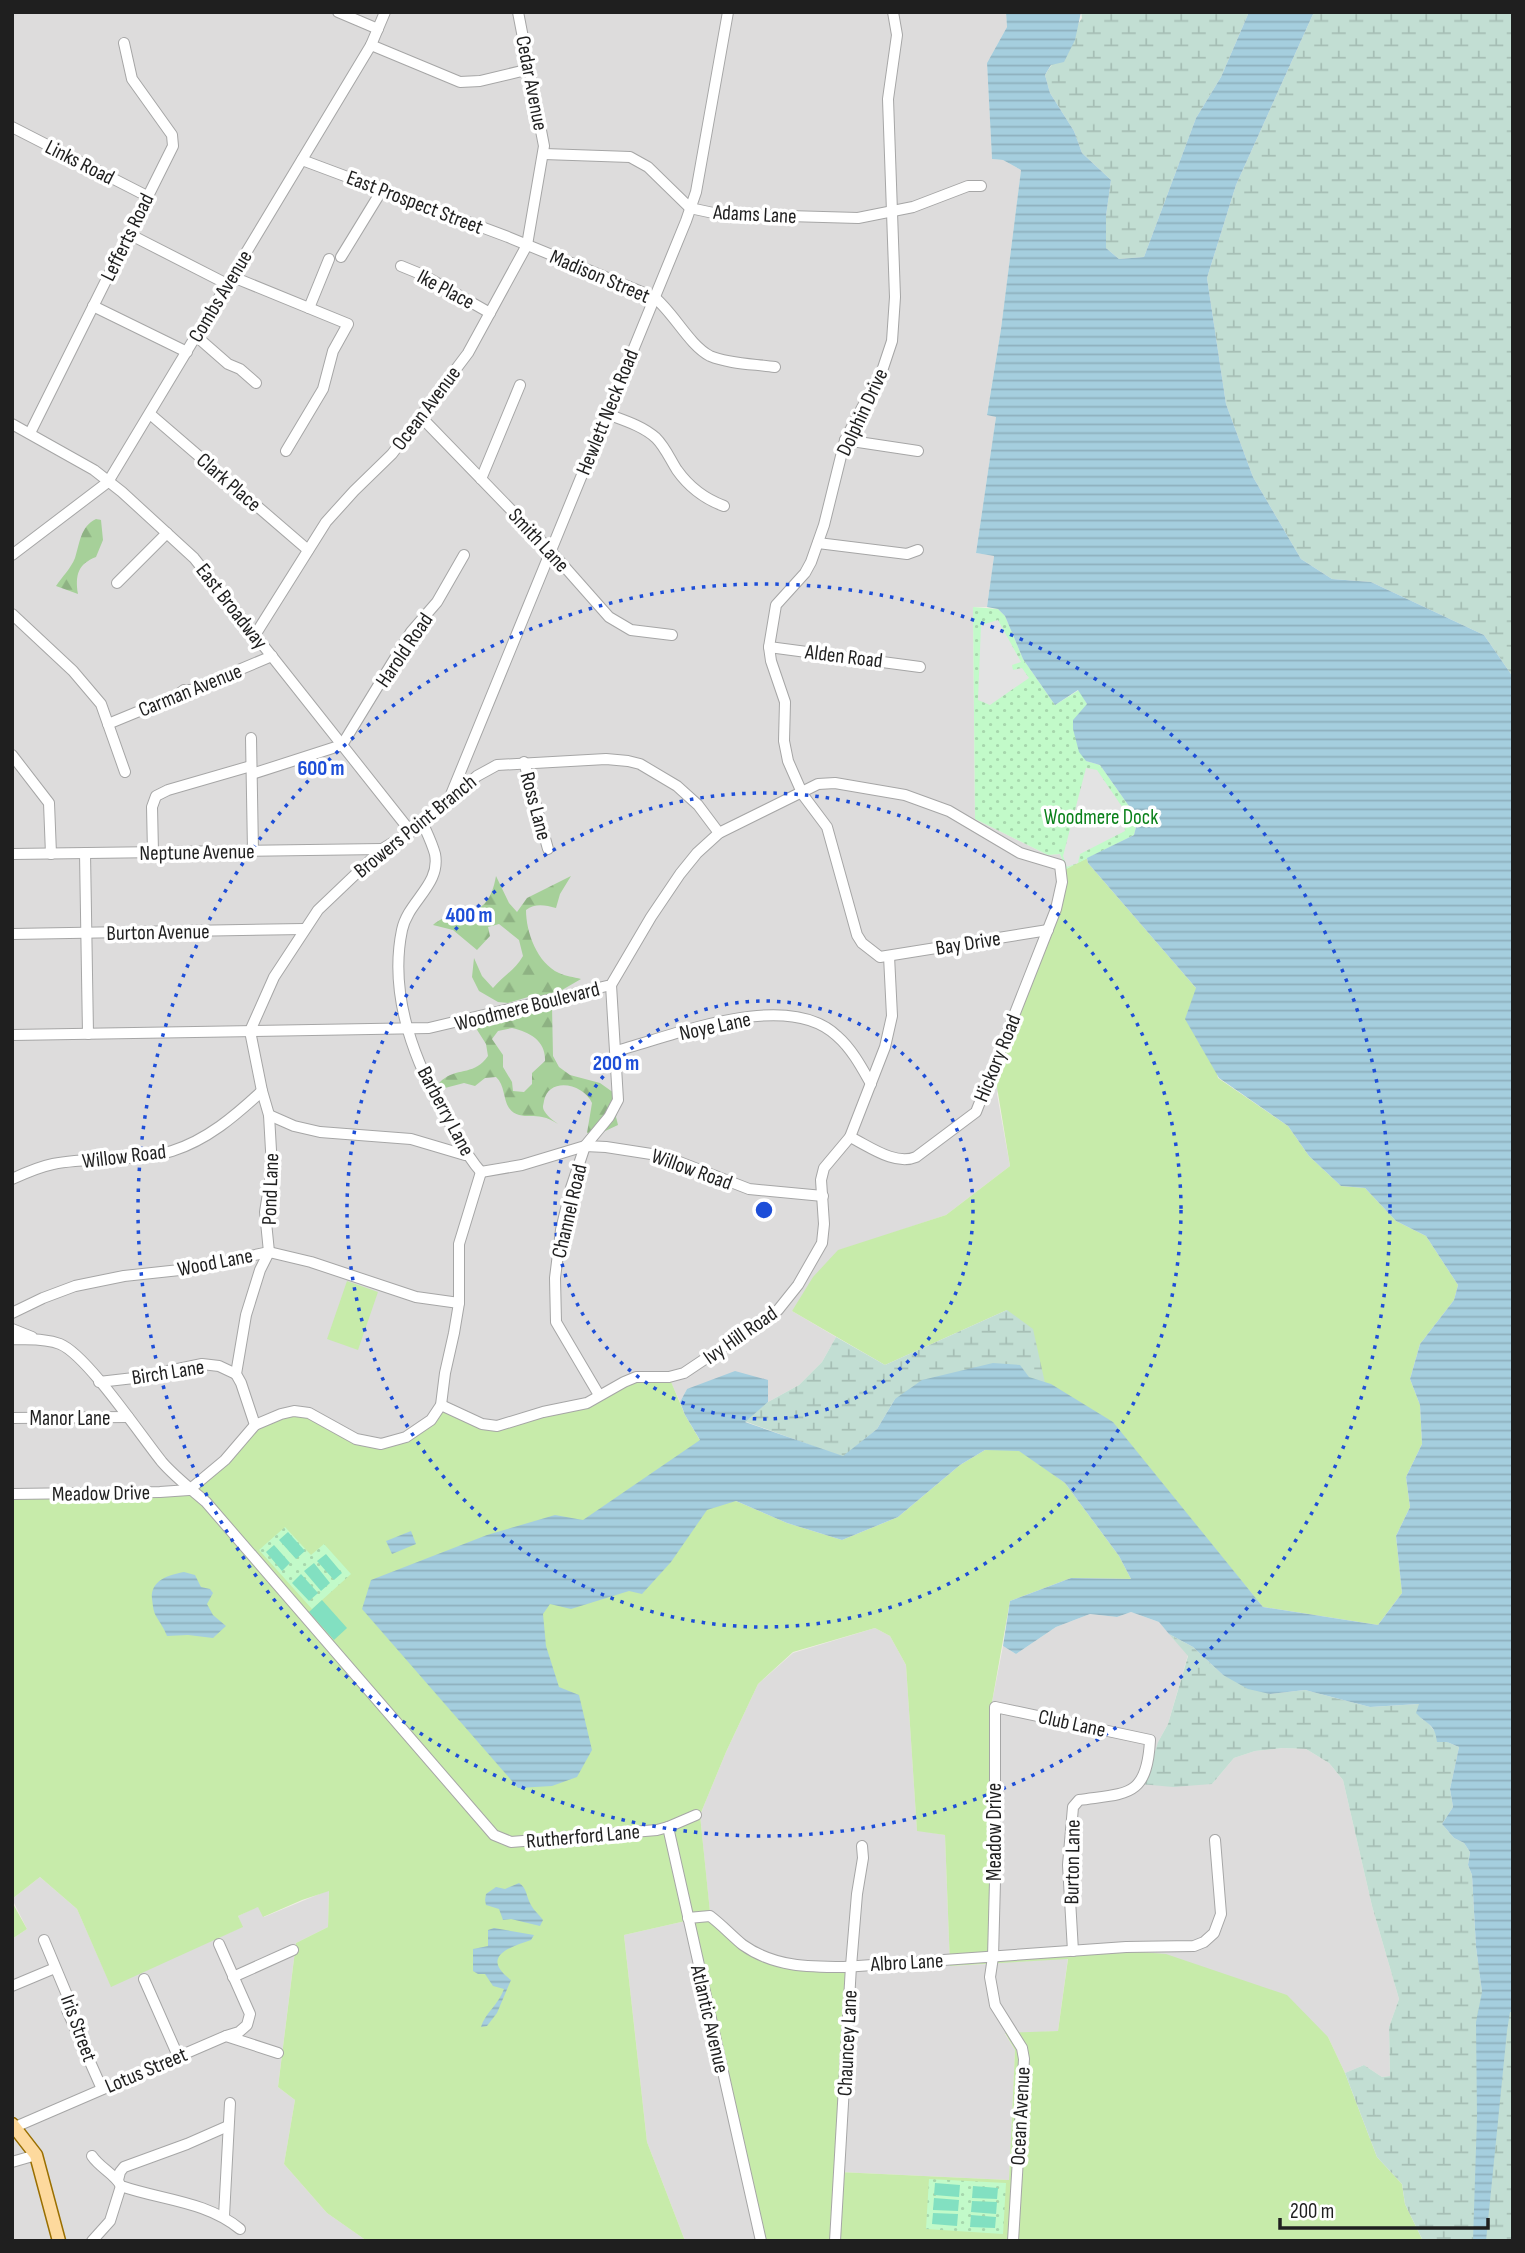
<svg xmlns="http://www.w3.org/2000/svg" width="1525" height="2253" font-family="'Sofia Sans Condensed',sans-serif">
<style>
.residential{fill:#dddcdc}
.grass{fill:#c7ebaa;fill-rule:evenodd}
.forest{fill:url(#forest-firs);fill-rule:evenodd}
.wetland{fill:url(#wetland-marsh)}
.park{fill:url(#park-dots)}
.pitch{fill:#82e0c1}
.parking{fill:#e3e3e3}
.water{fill:url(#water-rules)}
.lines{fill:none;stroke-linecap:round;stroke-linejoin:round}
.minor-casing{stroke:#a6a6a6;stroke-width:12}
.major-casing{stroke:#9a6f00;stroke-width:15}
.minor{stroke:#fff;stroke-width:10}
.major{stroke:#fdd99d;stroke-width:12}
.ring{fill:none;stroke:#1d4ed8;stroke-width:3.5;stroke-dasharray:3.5 7}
.labels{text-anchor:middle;stroke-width:7;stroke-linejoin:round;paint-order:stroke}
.street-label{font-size:21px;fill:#1f1f1f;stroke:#fff}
.park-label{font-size:21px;fill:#0a811a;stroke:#fff}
.centre{fill:#1d4ed8;stroke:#fff;stroke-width:3.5}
.ring-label{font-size:21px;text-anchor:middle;font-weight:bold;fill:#1d4ed8;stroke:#fff;stroke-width:7;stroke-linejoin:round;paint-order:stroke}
</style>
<defs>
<pattern id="forest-firs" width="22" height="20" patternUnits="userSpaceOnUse" patternTransform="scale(1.75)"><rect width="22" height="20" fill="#a6d099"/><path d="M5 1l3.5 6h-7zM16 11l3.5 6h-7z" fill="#8eb283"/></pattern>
<pattern id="wetland-marsh" width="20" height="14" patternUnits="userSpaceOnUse" patternTransform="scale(1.75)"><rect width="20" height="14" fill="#c2ded3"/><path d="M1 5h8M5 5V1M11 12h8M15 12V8" fill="none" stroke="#a6beb5"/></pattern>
<pattern id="park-dots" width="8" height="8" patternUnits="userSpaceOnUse" patternTransform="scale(1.75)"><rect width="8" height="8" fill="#c2fac9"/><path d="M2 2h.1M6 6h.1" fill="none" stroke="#a6d6ac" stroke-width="1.8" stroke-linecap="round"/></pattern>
<pattern id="water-rules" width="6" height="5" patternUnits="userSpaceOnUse" patternTransform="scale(1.75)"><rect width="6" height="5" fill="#a5cede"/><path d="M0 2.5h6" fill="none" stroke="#8eb0be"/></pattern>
</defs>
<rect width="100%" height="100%" fill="#f0ede5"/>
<g class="residential">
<polygon points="12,12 1006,12 1007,27 987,63 992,159 1003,160 1021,170 1001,329 987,414 996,417 976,553 994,556 987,607 973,607 975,819 1048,855 1060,854 1066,869 1057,909 997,1094 1010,1166 946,1215 838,1251 792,1311 836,1337 822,1362 799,1385 768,1402 768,1380 687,1389 680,1402 669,1378 587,1403 497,1426 416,1432 189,1490 12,1496"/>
<polygon points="1131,1612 1159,1622 1188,1655 1168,1724 1158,1742 1212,1784 1234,1758 1255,1751 1283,1748 1306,1749 1329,1763 1343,1780 1372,1906 1399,1999 1389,2027 1390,2076 1382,2077 1364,2065 1345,2073 1328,2037 1068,1958 1058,2031 1005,2034 1015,2050 1009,2180 839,2172 771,1963 710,1913 700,1815 726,1752 758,1684 793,1653 875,1628 890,1636 906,1665 917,1830 945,1835 950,1966 988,1964 992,1702 1003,1646 1016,1654 1056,1627 1090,1614 1117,1617"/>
<polygon points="40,1877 77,1909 111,1986 242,1927 238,1916 259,1906 264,1917 329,1890 328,1927 296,1943 278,2087 295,2100 284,2164 327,2213 367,2241 12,2241 12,1939 27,1929 12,1899"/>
<polygon points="690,1920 764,2241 685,2241 647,2142 624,1935"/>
</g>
<g class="grass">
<path d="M1087 858 1088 863 1196 988 1218 1078 1288 1126 1309 1156 1341 1186 1365 1188 1396 1221 1426 1236 1458 1285 1454 1300 1420 1344 1410 1379 1420 1405 1422 1444 1406 1477 1410 1507 1396 1536 1402 1593 1378 1625 1263 1607 1196 1526 1024 1453 1065 1483 1119 1556 1131 1579 1071 1578 1010 1601 992 1702 991 1952 1067 1946 1166 1954 1287 1995 1328 2037 1345 2073 1377 2157 1402 2184 1405 2204 1423 2241H764L690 1920 624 1935 647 2142 685 2241H367L327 2213 284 2164 295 2100 278 2087 296 1943 328 1927 329 1891 302 1900 263 1917 258 1907 238 1916 243 1927 111 1987 77 1909 40 1877 12 1899V1496L189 1490 260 1425 303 1412 367 1443 416 1432 441 1405 497 1426 587 1403 624 1382 669 1377 685 1415 736 1501 787 1523 842 1540 898 1517 960 1465 985 1450 1007 1310 885 1365 792 1311 813 1277 838 1250 946 1215 1010 1166 994 1069 1057 909 1066 869ZM875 1628 890 1636 906 1665 917 1831 945 1835 950 1966 1068 1959 1058 2031 1005 2033 1015 2050 1009 2180 839 2172 850 1968 755 1956 710 1912 700 1815 726 1752 758 1684 793 1652Z"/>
<polygon points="347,1281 378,1292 358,1350 327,1339"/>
<polygon points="12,1902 27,1929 12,1939"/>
</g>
<g class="forest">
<path d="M96 519 101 520 103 540 96 557C78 564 75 575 78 594L56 586C62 577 71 568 75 558 80 543 80 527 96 519Z"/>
<path d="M496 876 509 903 517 912 527 898 571 876 560 894 556 908C545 905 535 903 526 910 526 932 537 963 559 973 565 976 574 977 581 979L562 990 544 996 528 997 508 1003 498 1002 479 991 472 977 474 958 482 976 493 988C504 975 515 970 523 956L519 940 499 924 488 927 490 936 477 950 453 930 433 925C458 903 487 927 496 876Z"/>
<path d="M552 1006 553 1056 559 1067 570 1075 600 1083 614 1093 619 1104 616 1117 618 1125 603 1132 587 1133 592 1103C584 1084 549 1076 544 1101 543 1107 542 1107 545 1112 548 1117 554 1121 558 1124 553 1121 548 1118 542 1117 531 1114 518 1120 509 1108 503 1099 505 1085 496 1077L485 1078 475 1086 464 1083 445 1088 435 1086C439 1084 441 1080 445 1078 459 1068 475 1075 488 1056L486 1044 474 1025 478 1023 488 1026 509 1015H523L529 1009 540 1013ZM512 1028C530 1032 546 1041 545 1061L532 1073V1084L524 1092 513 1091 512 1082 503 1067V1055L492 1039 498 1031Z"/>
</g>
<g class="wetland">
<polygon points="1081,12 1249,12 1221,77 1196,118 1144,257 1119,259 1106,248 1106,216 1111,180 1082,153 1074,131 1050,93 1045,75 1082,18"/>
<polygon points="1314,12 1513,12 1513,677 1484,635 1371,582 1332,579 1301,559 1253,477 1226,404 1207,278 1236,185"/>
<polygon points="1007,1310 1033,1329 1045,1383 1029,1377 895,1399 877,1429 843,1457 744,1421 768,1402 799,1385 822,1362 836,1337 885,1365"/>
<path d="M1169 1634 1193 1647 1223 1675 1270 1694 1305 1690 1370 1707 1419 1704 1422 1719C1430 1723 1432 1729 1438 1735 1445 1741 1451 1744 1459 1747L1450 1789 1453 1807 1442 1824 1454 1838 1464 1843 1470 1852 1468 1865 1472 1875 1476 1947 1482 1992 1513 2012V2241H1423L1405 2204 1402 2184 1377 2157 1345 2073 1364 2065 1382 2077 1390 2076 1389 2027 1399 1999 1372 1906 1343 1780 1329 1763 1306 1749 1283 1748 1255 1751 1234 1758 1212 1784 1173 1787 1140 1784 1150 1768 1158 1742 1168 1724 1188 1656Z"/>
</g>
<g class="park">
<polygon points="973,607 998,609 1005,616 1023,659 1055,705 1079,690 1087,704 1086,761 1100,765 1138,819 1134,835 1066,869 1060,854 1048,855 975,819"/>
<polygon points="285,1527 311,1555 324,1544 351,1574 312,1609 259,1550"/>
<polygon points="929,2179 1006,2183 1003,2234 926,2229"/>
</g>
<g class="pitch">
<polygon points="288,1532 305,1551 296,1559 279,1540"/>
<polygon points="274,1545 290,1563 282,1571 266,1552"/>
<polygon points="326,1554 342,1573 334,1580 317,1561"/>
<polygon points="314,1563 330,1583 321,1591 304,1571"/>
<polygon points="301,1574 318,1593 309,1601 292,1583"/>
<polygon points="322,1600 347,1628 334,1640 309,1612"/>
<polygon points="935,2183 960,2185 959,2197 934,2195"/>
<polygon points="973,2186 998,2188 997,2199 972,2198"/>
<polygon points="934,2198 959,2200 958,2211 933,2210"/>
<polygon points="972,2201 997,2202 996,2214 971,2212"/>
<polygon points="933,2213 958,2214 957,2226 932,2224"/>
<polygon points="971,2215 996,2217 995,2228 970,2227"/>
</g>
<g class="parking">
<polygon points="998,620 1021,662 1012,665 1013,670 1022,668 1029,678 990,705 978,700 981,625"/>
<polygon points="1086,768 1097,770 1129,817 1124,821 1125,831 1080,854 1078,863 1067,867 1063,856"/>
</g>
<g class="water">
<path d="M1006 12H1081L1075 40 1064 62 1051 65 1045 75 1050 93 1074 131 1082 153 1111 180 1106 216V248L1119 259 1144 257 1196 118 1221 77 1249 12H1314L1236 185 1207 278 1226 404 1253 477 1301 559 1332 579 1371 582 1484 635 1513 677V2012H1510L1507 2031 1486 2241H1473L1477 2117 1476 2022 1482 1992 1476 1947 1472 1875 1468 1865 1470 1852 1464 1843 1454 1838 1442 1824 1453 1807 1450 1789 1459 1747 1447 1742H1437C1435 1723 1427 1725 1416 1713L1419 1704 1370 1707 1305 1690 1270 1694 1248 1689 1223 1675 1193 1647 1169 1634 1159 1622 1131 1612 1117 1617 1090 1614 1056 1627 1016 1654 1003 1646 1010 1601 1071 1578 1131 1579 1119 1556 1065 1483 1019 1451 985 1450 960 1465 898 1517 842 1540 787 1523 736 1501 707 1510 671 1562 642 1594 629 1591 571 1609 550 1604 543 1614 546 1646 559 1687 579 1695 592 1750 577 1777 552 1786 518 1788 362 1609 371 1580 487 1535 555 1515 583 1520 700 1440 685 1415 680 1402 687 1389 735 1371 768 1380V1402L745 1422 843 1456 877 1429 895 1399 922 1380 993 1363 1020 1365 1029 1377 1051 1384 1113 1422 1263 1607 1378 1625 1402 1593 1396 1536 1410 1507 1406 1477 1422 1444 1420 1405 1410 1379 1420 1344 1454 1300 1458 1285 1426 1236 1396 1221 1365 1188 1341 1186 1309 1156 1288 1126 1219 1078 1185 1019 1196 988 1088 863 1087 858 1134 835 1138 819 1100 765 1086 761 1079 752 1073 729V720L1087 704 1078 690 1055 705 1023 659 1005 616 998 609 987 607 994 556 976 553 996 417 987 415 1001 329 1021 170 1003 160 992 159 987 63 1007 27Z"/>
<polygon points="411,1531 416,1544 392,1554 386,1541"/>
<path d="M184 1572 195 1575 201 1587 210 1589 213 1593 207 1604 213 1615 226 1626 213 1638 188 1635 167 1636C164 1628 160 1623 156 1616 153 1611 153 1605 152 1599 150 1580 169 1575 184 1572Z"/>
<path d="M519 1883C527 1888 526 1896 531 1905 534 1911 539 1914 543 1920L540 1926 511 1919 503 1920 499 1909 486 1905 485 1900 486 1894 496 1887 505 1889Z"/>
<path d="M494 1928 534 1935 531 1940C511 1947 479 1956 511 1980L497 2013 487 2026 481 2027C485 2013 499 2004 504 1989L493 1986 485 1974H478L473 1971V1949L488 1946V1930Z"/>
</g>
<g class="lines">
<g class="minor-casing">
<g id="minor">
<polyline points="338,12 378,29"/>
<polyline points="893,12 897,35 888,99 895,297 892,341 883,368 845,440 824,525 811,562 805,573 776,605 769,647 771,661 785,702 784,741 788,761 803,795 827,827 857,935 862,943 880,957 1048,930"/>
<polyline points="371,45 460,82 480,81 530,69"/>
<polyline points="12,127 147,196"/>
<polyline points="544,154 630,157 648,167 690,208 718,214 858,218 913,207 968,186 981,186"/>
<path d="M302 160 508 237 654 297C674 313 689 345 710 356 729 364 755 364 775 367"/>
<polyline points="129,234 227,284"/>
<polyline points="341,257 382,190"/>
<polyline points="401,266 423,275 490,313"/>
<polyline points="233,277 348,324 333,351 323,389 286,451"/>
<polyline points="93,306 187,352"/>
<polyline points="309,308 329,259"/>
<polyline points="196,336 228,364 240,369 256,383"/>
<polyline points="150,414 308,550"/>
<path d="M607 414C623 420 643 426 656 438 665 447 670 459 677 470 689 487 705 499 724 506"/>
<polyline points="421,417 548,548 609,617 631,630 672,635"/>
<polyline points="12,424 94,470 122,492 194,558 411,832"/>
<polyline points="30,433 173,146 172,135 132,79 124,43"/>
<polyline points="845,440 918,451"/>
<polyline points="481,479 520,385"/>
<polyline points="818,543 907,554 918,550"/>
<polyline points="12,555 108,482 371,45 385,12"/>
<polyline points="117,583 167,533"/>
<polyline points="12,614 73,671 101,704 125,772"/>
<polyline points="255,635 326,522 354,491 392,454 468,353 527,245 544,146 518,12"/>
<polyline points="769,647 920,667"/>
<polyline points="108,724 176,696 184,690 191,690 272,656"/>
<polyline points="251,738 253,851"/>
<polyline points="12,755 49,803 51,854"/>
<polyline points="524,762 548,849"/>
<polyline points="252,774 342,745 411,632 437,602 464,555"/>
<polyline points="450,797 686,221 696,192 728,12"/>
<path d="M423 824C427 833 432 843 435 854 441 885 408 901 402 930 388 997 416 1065 449 1122 460 1141 466 1155 481 1172"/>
<polyline points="153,852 152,807 156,796 168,790 251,766"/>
<polyline points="85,853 88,1034"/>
<polyline points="12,854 382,849"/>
<polyline points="12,934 304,929"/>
<path d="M12 1035 429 1028 611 985 651 917 680 874 697 853 719 833 818 784 835 783 905 795 949 811 1020 853 1060 865 1062 882 1056 909 976 1112 916 1157C895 1166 869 1146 850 1137"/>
<path d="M616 1051C673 1036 787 988 837 1036 852 1049 862 1068 871 1084"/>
<polyline points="269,1115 294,1126 320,1132 411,1139 465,1155"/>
<polyline points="481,1172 522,1165 585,1146 606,1147 664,1156 749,1189 823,1196"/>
<path d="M12 1179C25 1173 38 1167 53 1164 92 1156 133 1163 172 1151 207 1140 235 1116 262 1091"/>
<polyline points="12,1313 43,1298 75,1286 124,1276 189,1269 269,1252 311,1262 416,1297 459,1303"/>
<polyline points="12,1329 32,1337"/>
<path d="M12 1339C28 1340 45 1338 60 1344 87 1355 141 1436 162 1462 175 1477 191 1489 206 1502L494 1835 511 1842 657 1830 668 1827"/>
<polyline points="99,1382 134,1378 202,1364 219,1366 236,1374"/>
<polyline points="599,1395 556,1322 555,1278 561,1230 571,1188 585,1146 609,1117 618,1100 611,985"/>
<polyline points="441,1405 482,1424 497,1426 543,1412 587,1403 624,1382 636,1377 669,1377 684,1373 778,1310 798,1285 822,1243 824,1224 821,1180 824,1168 850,1137 885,1047 892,1016 889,956"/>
<polyline points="12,1418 128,1417"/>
<polyline points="255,1425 241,1383 236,1374 246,1315 260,1270 269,1252 265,1212 272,1168 269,1115 262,1091 250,1031 274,977 318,910 382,849 423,824 477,776 497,765 606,759 628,761 640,764 677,786 698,805 719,833"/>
<polyline points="189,1490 225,1460 255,1425 281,1414 294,1411 309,1413 356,1439 381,1444 406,1437 431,1420 441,1405 445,1373 454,1333 459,1303 459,1244 481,1172"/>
<polyline points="12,1494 160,1492 189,1490"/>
<polyline points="696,1815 668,1827 761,2241"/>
<path d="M688 1918 710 1916C722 1925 732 1936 743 1945 774 1967 809 1967 844 1967L1126 1947 1194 1946 1204 1942 1214 1933 1221 1914 1215 1840"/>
<polyline points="44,1940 67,1995 67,2010 102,2089"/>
<polyline points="219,1944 250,2014 247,2025 239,2032 226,2036"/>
<polyline points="233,1977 293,1950"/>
<polyline points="144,1979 178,2056"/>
<polyline points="12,1986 55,1968"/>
<polyline points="15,2127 226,2036 278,2053"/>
<path d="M92 2156C100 2168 115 2174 121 2186 161 2200 206 2201 240 2229"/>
<polyline points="12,2162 36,2155"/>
<polyline points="118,2180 120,2172 124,2167 187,2144 228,2126"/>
<polyline points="224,2216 230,2103"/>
<polyline points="92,2241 110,2221 121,2186"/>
<polyline points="835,2241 851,1966 857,1894 863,1858 862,1846"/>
<path d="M1013 2241 1024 2059 1022 2048 995 2005 990 1977 993 1957 995 1881V1707L1150 1740C1147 1798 1127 1793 1079 1800L1073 1807 1068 1865 1073 1951"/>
</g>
</g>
<g class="major-casing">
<polyline id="major" points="12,2124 36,2155 59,2241"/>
</g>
<use href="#minor" class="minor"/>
<use href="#major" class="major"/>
</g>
<g class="ring">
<circle cx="764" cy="1210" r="209"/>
<circle cx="764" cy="1210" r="417"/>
<circle cx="764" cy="1210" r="626"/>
</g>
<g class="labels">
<g class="street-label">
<text transform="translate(532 83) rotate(79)" y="7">Cedar Avenue</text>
<text transform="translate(80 162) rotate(27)" y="7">Links Road</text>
<text transform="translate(415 202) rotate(21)" y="7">East Prospect Street</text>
<text transform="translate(755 214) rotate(3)" y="7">Adams Lane</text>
<text transform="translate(127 237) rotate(-64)" y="7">Lefferts Road</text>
<text transform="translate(600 276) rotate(23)" y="7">Madison Street</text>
<text transform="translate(446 289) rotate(28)" y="7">Ike Place</text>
<text transform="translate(220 296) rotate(-59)" y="7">Combs Avenue</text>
<text transform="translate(426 408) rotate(-53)" y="7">Ocean Avenue</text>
<text transform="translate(607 412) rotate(-68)" y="7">Hewlett Neck Road</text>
<text transform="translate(862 412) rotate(-65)" y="7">Dolphin Drive</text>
<text transform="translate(229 482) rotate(41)" y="7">Clark Place</text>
<text transform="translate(539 540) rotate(47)" y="7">Smith Lane</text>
<text transform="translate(232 606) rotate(52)" y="7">East Broadway</text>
<text transform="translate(404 650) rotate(-56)" y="7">Harold Road</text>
<text transform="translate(844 656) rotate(7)" y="7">Alden Road</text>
<text transform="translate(190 690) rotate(-22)" y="7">Carman Avenue</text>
<text transform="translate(536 806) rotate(75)" y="7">Ross Lane</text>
<text transform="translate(415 826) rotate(-39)" y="7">Browers Point Branch</text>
<text transform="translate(197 852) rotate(-1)" y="7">Neptune Avenue</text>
<text transform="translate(158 932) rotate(-1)" y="7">Burton Avenue</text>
<text transform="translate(968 943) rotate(-9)" y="7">Bay Drive</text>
<text transform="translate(527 1006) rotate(-14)" y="7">Woodmere Boulevard</text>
<text transform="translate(715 1026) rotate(-12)" y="7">Noye Lane</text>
<text transform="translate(997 1058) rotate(-68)" y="7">Hickory Road</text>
<text transform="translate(446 1111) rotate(62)" y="7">Barberry Lane</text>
<text transform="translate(124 1156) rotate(-7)" y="7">Willow Road</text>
<text transform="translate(692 1169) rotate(20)" y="7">Willow Road</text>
<text transform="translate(270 1189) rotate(-88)" y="7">Pond Lane</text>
<text transform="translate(569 1211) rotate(-77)" y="7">Channel Road</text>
<text transform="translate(215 1262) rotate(-11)" y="7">Wood Lane</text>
<text transform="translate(740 1335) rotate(-35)" y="7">Ivy Hill Road</text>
<text transform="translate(168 1372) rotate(-9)" y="7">Birch Lane</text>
<text x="70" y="1425">Manor Lane</text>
<text transform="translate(101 1493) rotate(-1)" y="7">Meadow Drive</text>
<text transform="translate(1072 1723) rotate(12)" y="7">Club Lane</text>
<text transform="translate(994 1832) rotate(-90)" y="7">Meadow Drive</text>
<text transform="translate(583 1836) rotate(-5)" y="7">Rutherford Lane</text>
<text transform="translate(1072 1862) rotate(-89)" y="7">Burton Lane</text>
<text transform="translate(907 1962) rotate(-3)" y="7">Albro Lane</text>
<text transform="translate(710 2019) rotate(77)" y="7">Atlantic Avenue</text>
<text transform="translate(79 2028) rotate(70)" y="7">Iris Street</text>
<text transform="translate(847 2043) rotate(-87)" y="7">Chauncey Lane</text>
<text transform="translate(146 2070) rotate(-23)" y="7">Lotus Street</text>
<text transform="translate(1020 2116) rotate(-87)" y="7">Ocean Avenue</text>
</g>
<g class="park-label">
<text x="1101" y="824">Woodmere Dock</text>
</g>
</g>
<circle cx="764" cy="1210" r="10" class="centre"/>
<g class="ring-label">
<text x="321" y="775">600 m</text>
<text x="469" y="922">400 m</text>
<text x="616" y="1070">200 m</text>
</g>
<rect width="1525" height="2253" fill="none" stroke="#1f1f1f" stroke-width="28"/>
<path d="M1280 2218v10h208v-10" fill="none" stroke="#1f1f1f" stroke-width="3.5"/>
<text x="1290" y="2218" font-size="21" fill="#1f1f1f" stroke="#ffffff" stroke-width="5" paint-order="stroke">200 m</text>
</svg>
